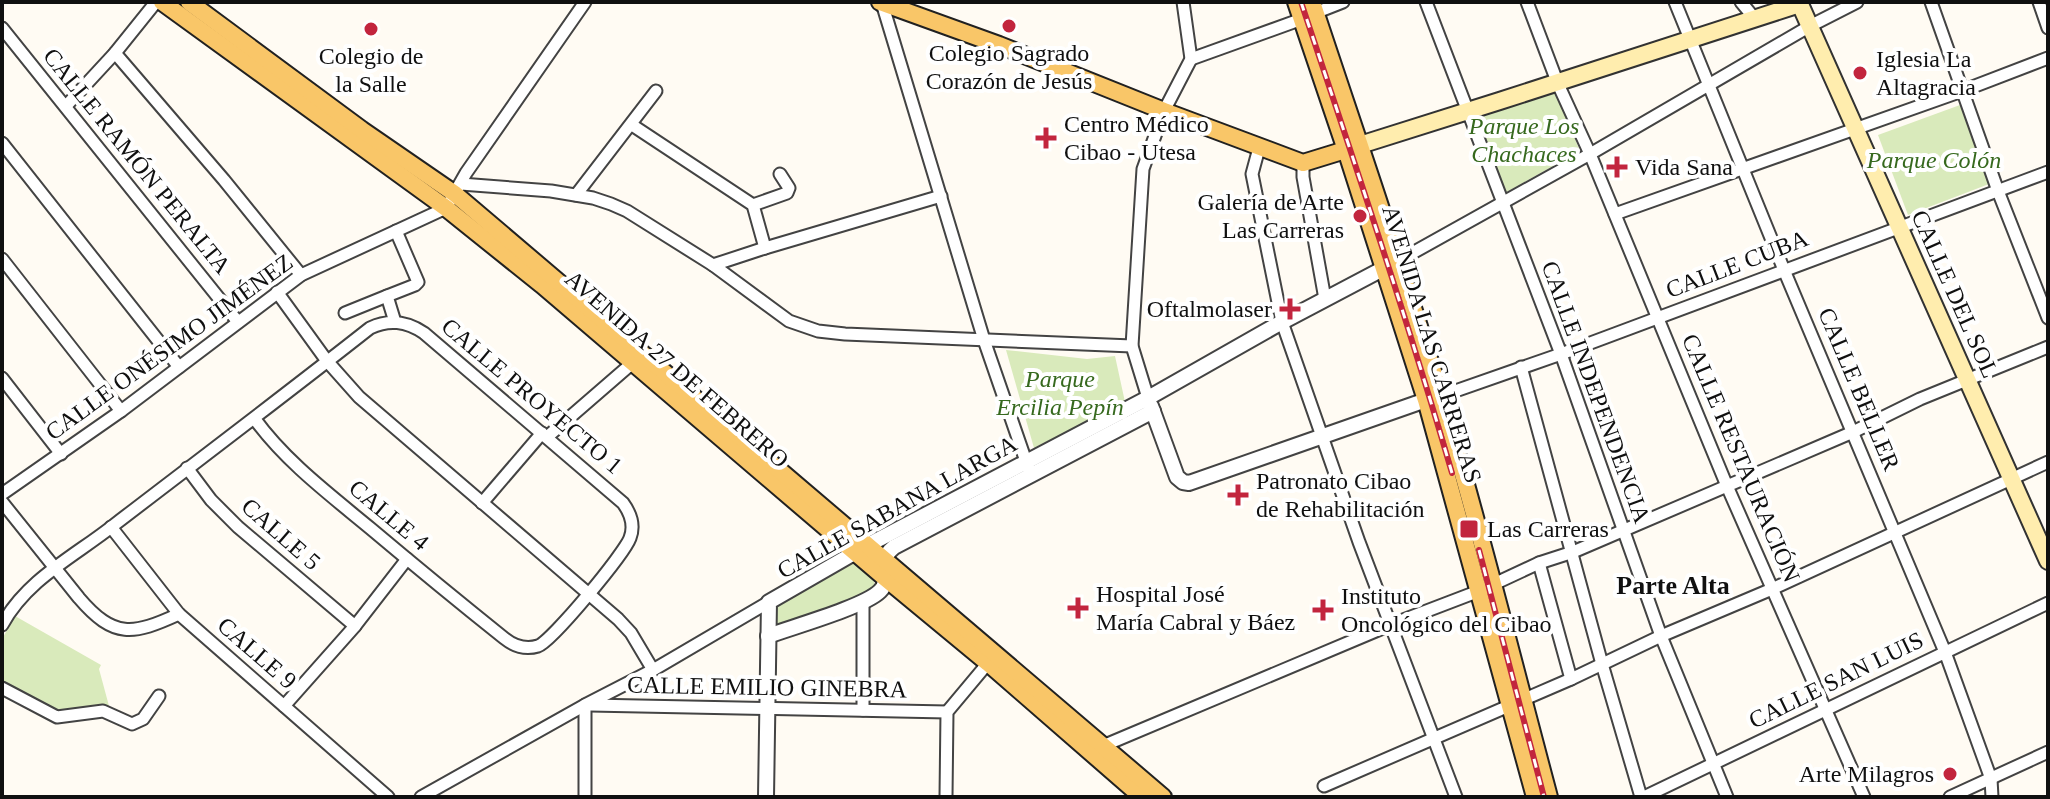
<svg xmlns="http://www.w3.org/2000/svg" width="2050" height="799" font-family="Georgia,serif">
<style>
.green{fill:#d9eabb}
.lines{fill:none;stroke-linecap:round;stroke-linejoin:round}
.minor-casing{stroke:#434343;stroke-width:15}
.tertiary-casing{stroke:#434343;stroke-width:18}
.secondary-casing{stroke:#323232;stroke-width:20}
.primary-casing{stroke:#212121;stroke-width:20}
.minor{stroke:#fff;stroke-width:11}
.tertiary{stroke:#fff;stroke-width:14}
.secondary{stroke:#ffedae;stroke-width:16}
.primary{stroke:#f9c668;stroke-width:16}
.rail-casing{stroke:#c2253e;stroke-width:6}
.rail{stroke:#fff;stroke-width:3;stroke-dasharray:9;stroke-linecap:butt}
.poi-dot{fill:#c2253e;stroke:#fff;stroke-width:3}
.labels{text-anchor:middle;stroke-width:8;stroke-linejoin:round;paint-order:stroke}
.poi-label{font-size:24px;fill:#101010;stroke:#fff;text-anchor:start}
.park-label{font-size:24px;font-style:italic;fill:#36691e;stroke:#fff}
.street-label{font-size:24px;fill:#101010;stroke:#fff}
.neighbourhood-label{font-size:26px;font-weight:bold;fill:#101010;stroke:#fff}
</style>
<rect width="100%" height="100%" fill="#fffbf3"/>
<g class="green">
<polygon points="1554,89 1580,151 1505,193 1478,118"/>
<polygon points="1960,105 1989,184 1908,215 1878,135"/>
<polygon points="1006,350 1087,359 1115,356 1125,402 1034,448"/>
<path d="M854 563C863 570 875 575 875 588L868 594 772 633V607Z"/>
<polygon points="15,616 101,665 99,669 109,706 58,714 2,685 2,639"/>
</g>
<g class="lines">
<g class="minor-casing">
<g id="minor">
<polyline points="1426,2 1561,354 1661,636 1727,797"/>
<polyline points="1527,2 1558,84 1590,154 1727,486 1864,797"/>
<polyline points="1675,2 1784,270 1945,652 1991,779 1992,797"/>
<polyline points="1741,2 1755,19"/>
<polyline points="1931,2 1998,191 2048,318"/>
<polyline points="2039,2 2048,28"/>
<polyline points="882,3 984,340 1029,470"/>
<polyline points="1315,13 1343,2"/>
<polyline points="2,28 238,322"/>
<polyline points="115,53 224,180 301,275"/>
<polyline points="1191,59 1302,19"/>
<polyline points="66,106 115,53 156,2"/>
<polyline points="632,125 753,205 765,248"/>
<polyline points="2,143 179,367"/>
<polyline points="1259,148 1252,174 1282,322 1359,542 1456,797"/>
<polyline points="1303,163 1303,177 1325,299"/>
<polyline points="461,184 551,191 593,198 611,204 627,211 713,265 789,321 818,331 845,334 1132,346"/>
<polyline points="576,195 656,91"/>
<polyline points="753,205 787,193 789,188 780,174"/>
<polyline points="1615,214 1962,91 2048,58"/>
<polyline points="2,259 121,411"/>
<polyline points="1398,261 1590,154 1810,26 1857,2"/>
<polyline points="713,265 765,248 941,196"/>
<polyline points="277,292 327,361 359,397 618,619 631,633 653,670"/>
<polyline points="345,313 387,296"/>
<polyline points="395,322 387,296 415,285 418,282 396,231"/>
<polyline points="1521,367 1602,664 1641,797"/>
<polyline points="2,378 61,454"/>
<polyline points="1441,396 1561,354 2048,172"/>
<polyline points="1148,398 1132,346 1143,169 1164,111 1191,59 1183,2"/>
<polyline points="547,437 637,359"/>
<polyline points="187,468 211,500 238,527 355,626"/>
<polyline points="2,494 121,411 301,275 446,208 466,173 585,2"/>
<path d="M2 502 79 598C114 639 133 635 179 614"/>
<polyline points="482,503 542,433"/>
<polyline points="111,527 179,614 388,797"/>
<polyline points="1539,563 1571,679"/>
<polyline points="863,602 863,710"/>
<path d="M2 625C27 579 75 556 114 525 200 459 285 395 370 328 389 319 406 321 424 333L623 503C631 514 635 525 630 538 624 554 552 641 538 646 525 650 514 646 504 638 459 602 414 565 370 528 329 494 285 461 254 418"/>
<polyline points="2,688 57,717 103,711 132,724 143,719 159,696"/>
<polyline points="590,705 947,712"/>
<polyline points="284,706 355,626 407,559"/>
<polyline points="1098,748 1390,625 1479,591 1539,563 1573,552 1853,432 1920,399 2048,347"/>
<polyline points="1324,786 1571,679 1661,636 1772,589 2048,462"/>
<polyline points="421,797 585,705 653,670 769,602"/>
<polyline points="585,797 585,705"/>
<polyline points="946,797 947,712 988,663"/>
<polyline points="1644,797 2048,603"/>
<polyline points="1950,797 2048,752"/>
</g>
</g>
<g class="tertiary-casing">
<g id="tertiary">
<polyline points="1151,406 1177,477 1183,482 1189,483 1426,400"/>
<path d="M768 636C792 627 864 607 880 591 894 577 871 566 894 547L1153 411"/>
<polyline points="766,797 769,602 868,545 1148,398 1282,322 1392,264"/>
</g>
</g>
<g class="secondary-casing">
<g id="secondary">
<polyline points="1799,2 2048,561"/>
<path d="M1360 145C1507 99 1654 52 1800 4"/>
</g>
</g>
<g class="primary-casing">
<g id="primary">
<polyline points="162,2 446,208 542,285 885,578 988,663 1142,797"/>
<polyline points="189,2 362,130 455,194 1163,797"/>
<polyline points="880,2 999,45 1164,111 1303,163 1355,147"/>
<polyline points="1296,2 1346,150 1426,400 1535,797"/>
<path d="M1312 2C1355 132 1400 262 1440 394 1480 527 1513 663 1549 797"/>
</g>
</g>
<use href="#minor" class="minor"/>
<use href="#tertiary" class="tertiary"/>
<use href="#secondary" class="secondary"/>
<use href="#primary" class="primary"/>
<g class="rail-casing">
<g id="rail">
<path d="M1301 2C1353 158 1406 315 1452 473"/>
<polyline points="1479,550 1544,797"/>
</g>
</g>
<use href="#rail" class="rail"/>
</g>
<g class="poi-dot">
<circle cx="1009" cy="26" r="8"/>
<circle cx="371" cy="29" r="8"/>
<circle cx="1860" cy="73" r="8"/>
<path d="M1042 126h8v8h8v8h-8v8h-8v-8h-8v-8h8z"/>
<path d="M1613 155h8v8h8v8h-8v8h-8v-8h-8v-8h8z"/>
<circle cx="1360" cy="216" r="8"/>
<path d="M1286 297h8v8h8v8h-8v8h-8v-8h-8v-8h8z"/>
<path d="M1234 483h8v8h8v8h-8v8h-8v-8h-8v-8h8z"/>
<rect x="1459" y="519" width="20" height="20" rx="4"/>
<path d="M1074 596h8v8h8v8h-8v8h-8v-8h-8v-8h8z"/>
<path d="M1319 598h8v8h8v8h-8v8h-8v-8h-8v-8h8z"/>
<circle cx="1950" cy="774" r="8"/>
</g>
<g class="labels">
<g class="poi-label">
<text x="1009" y="61" text-anchor="middle">Colegio Sagrado<tspan x="1009" dy="28">Corazón de Jesús</tspan></text>
<text x="371" y="64" text-anchor="middle">Colegio de<tspan x="371" dy="28">la Salle</tspan></text>
<text x="1876" y="67">Iglesia La<tspan x="1876" dy="28">Altagracia</tspan></text>
<text x="1064" y="132">Centro Médico<tspan x="1064" dy="28">Cibao - Utesa</tspan></text>
<text x="1635" y="175">Vida Sana</text>
<text x="1344" y="210" text-anchor="end">Galería de Arte<tspan x="1344" dy="28">Las Carreras</tspan></text>
<text x="1272" y="317" text-anchor="end">Oftalmolaser</text>
<text x="1256" y="489">Patronato Cibao<tspan x="1256" dy="28">de Rehabilitación</tspan></text>
<text x="1487" y="537">Las Carreras</text>
<text x="1096" y="602">Hospital José<tspan x="1096" dy="28">María Cabral y Báez</tspan></text>
<text x="1341" y="604">Instituto<tspan x="1341" dy="28">Oncológico del Cibao</tspan></text>
<text x="1934" y="782" text-anchor="end">Arte Milagros</text>
</g>
<g class="park-label">
<text x="1524" y="134">Parque Los<tspan x="1524" dy="28">Chachaces</tspan></text>
<text x="1934" y="168">Parque Colón</text>
<text x="1060" y="387">Parque<tspan x="1060" dy="28">Ercilia Pepín</tspan></text>
</g>
<g class="street-label">
<text transform="translate(137 161) rotate(51)" y="8">CALLE RAMÓN PERALTA</text>
<text transform="translate(1737 264) rotate(-21)" y="8">CALLE CUBA</text>
<text transform="translate(1955 294) rotate(66)" y="8">CALLE DEL SOL</text>
<text transform="translate(1432 344) rotate(73)" y="8">AVENIDA LAS CARRERAS</text>
<text transform="translate(169 347) rotate(-36)" y="8">CALLE ONÉSIMO JIMÉNEZ</text>
<text transform="translate(677 369) rotate(41)" y="8">AVENIDA 27 DE FEBRERO</text>
<text transform="translate(1859 389) rotate(67)" y="8">CALLE BELLER</text>
<text transform="translate(1596 392) rotate(70)" y="8">CALLE INDEPENDENCIA</text>
<text transform="translate(532 396) rotate(40)" y="8">CALLE PROYECTO 1</text>
<text transform="translate(1741 458) rotate(67)" y="8">CALLE RESTAURACIÓN</text>
<text transform="translate(897 507) rotate(-29)" y="8">CALLE SABANA LARGA</text>
<text transform="translate(389 515) rotate(40)" y="8">CALLE 4</text>
<text transform="translate(281 534) rotate(41)" y="8">CALLE 5</text>
<text transform="translate(257 653) rotate(41)" y="8">CALLE 9</text>
<text transform="translate(1836 680) rotate(-26)" y="8">CALLE SAN LUIS</text>
<text transform="translate(767 687) rotate(1)" y="8">CALLE EMILIO GINEBRA</text>
</g>
<g class="neighbourhood-label">
<text x="1673" y="594">Parte Alta</text>
</g>
</g>
<rect width="2050" height="799" fill="none" stroke="#101010" stroke-width="8"/>
</svg>
